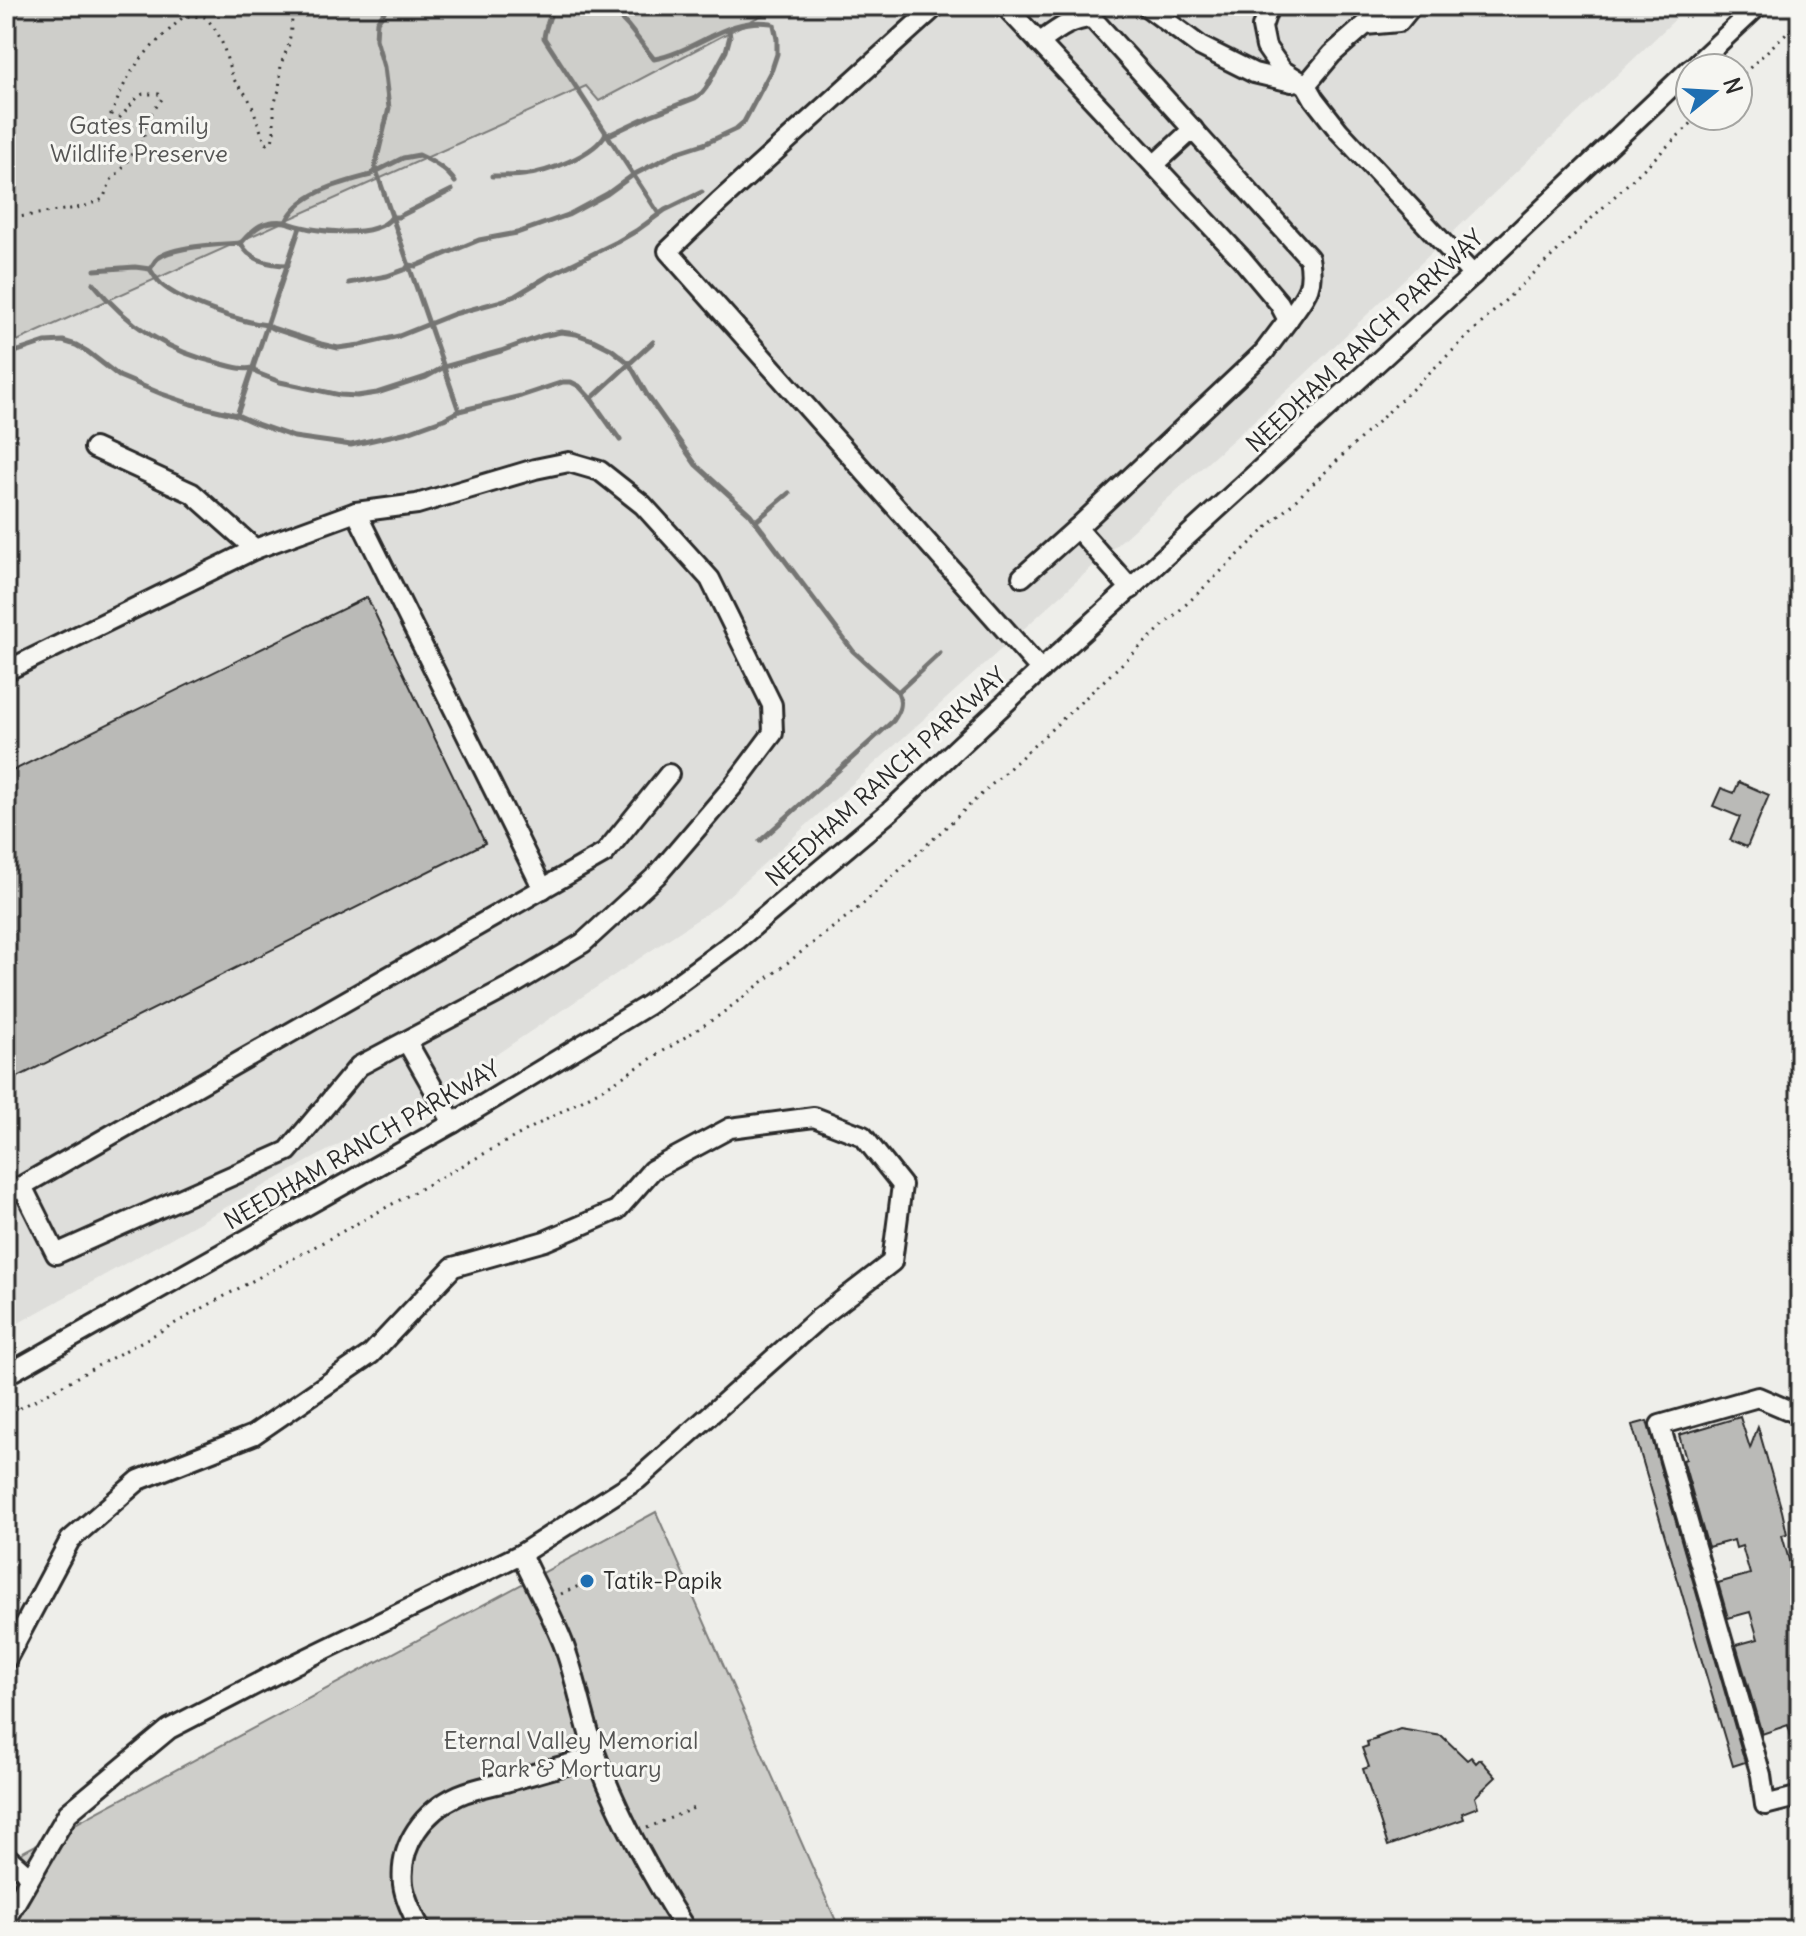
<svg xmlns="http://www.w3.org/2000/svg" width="1806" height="1936" font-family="Delius,sans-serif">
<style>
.built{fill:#dededb}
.green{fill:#cececa;stroke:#7c7c7a;stroke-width:2}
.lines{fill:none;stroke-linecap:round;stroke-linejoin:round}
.stream{stroke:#757573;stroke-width:5}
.building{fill:#babab7;stroke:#2b2b2b;stroke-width:2}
.minor-casing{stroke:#2b2b2b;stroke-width:24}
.path{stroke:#2b2b2b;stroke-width:3;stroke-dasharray:2 6;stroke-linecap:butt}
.minor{stroke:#f6f6f2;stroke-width:18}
.poi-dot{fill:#1f6fb2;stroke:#f6f6f2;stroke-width:3}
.labels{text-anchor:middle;stroke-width:6;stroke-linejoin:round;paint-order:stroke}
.park-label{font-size:24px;fill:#545453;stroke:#f6f6f2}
.street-label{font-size:24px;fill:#2b2b2b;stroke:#f6f6f2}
.poi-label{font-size:24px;fill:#2b2b2b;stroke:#f6f6f2;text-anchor:start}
</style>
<rect width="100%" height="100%" fill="#eeeeea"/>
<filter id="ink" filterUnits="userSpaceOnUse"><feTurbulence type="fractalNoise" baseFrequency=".0125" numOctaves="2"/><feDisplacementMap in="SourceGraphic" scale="16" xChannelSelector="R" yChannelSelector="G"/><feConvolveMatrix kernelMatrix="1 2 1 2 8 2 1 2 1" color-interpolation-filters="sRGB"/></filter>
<g filter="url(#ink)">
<polygon class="built" points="779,6 1689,6 1300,379 716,907 479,1066 6,1330 6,346 587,85 599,101"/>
<g class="green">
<polygon points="6,6 779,6 599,101 586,86 6,346"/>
<polygon points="656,1512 840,1930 6,1930 6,1861"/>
</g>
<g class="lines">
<g class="stream">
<polyline points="385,6 384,12 377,22 376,39 384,67 389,108 375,167 459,411"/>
<path d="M552 6C551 18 545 26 544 38L659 214"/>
<polyline points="559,6 562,7 581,6"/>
<path d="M598 6H609L628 26 654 59C695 52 728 16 771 23"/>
<path d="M377 171 403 158 419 155C432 161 447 169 455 182"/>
<path d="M492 176C502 176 513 176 523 175 546 173 595 155 606 133L611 134 649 116 695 98 702 93 706 88 726 51 730 36 729 31"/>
<path d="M286 222C309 232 376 240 392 217H398L452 190"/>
<path d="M241 243C248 260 271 265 288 265"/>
<path d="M150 269C153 274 157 280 161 284 181 302 241 322 267 325L272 328 321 344 338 348 360 345 399 336 454 314 498 302 515 296 550 275 617 242 636 231 665 210 702 192"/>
<path d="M95 270 135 267 150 269C153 265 154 261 158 258 172 246 222 244 241 243 254 228 264 219 286 222 300 192 342 183 371 175L375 170"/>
<path d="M93 283C128 326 168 352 222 364 233 367 243 370 253 368L257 373 280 382 340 395 357 396 377 393 426 377 444 367 501 351 542 336 561 332 576 334 593 340 611 349 629 363 647 395 696 465 750 514 853 651 898 692C903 703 900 711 893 721L760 841"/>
<polyline points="349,283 387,276 406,269 409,265 416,266 479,240 517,233 568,215 607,194 633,175 676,153 704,144 736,129 744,122 772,69 777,54 777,39 774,25"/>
<polyline points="6,355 45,342 63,341 76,345 88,352 119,376 162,394 191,404 237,415 257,424 294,437 351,445 408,432 444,419 459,411 521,396 563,382 571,382 579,386 591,399 620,440"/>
<polyline points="591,399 653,342"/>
<polyline points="237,415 300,227"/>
<polyline points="756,521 789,493"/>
<polyline points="898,692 940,653"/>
</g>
</g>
<g class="building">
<polygon points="367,597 485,843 6,1083 6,774"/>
<polygon points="1739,782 1769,795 1747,847 1730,840 1740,817 1713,806 1721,788 1734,793"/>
<polygon points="1740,1417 1750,1448 1758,1427 1782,1511 1787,1534 1782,1535 1790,1564 1800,1561 1800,1753 1796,1753 1788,1725 1762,1734 1736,1645 1758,1639 1750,1612 1728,1618 1718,1583 1750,1574 1742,1546 1736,1548 1734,1540 1708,1547 1683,1460 1686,1459 1679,1435"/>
<polygon points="1647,1421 1745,1762 1733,1766 1632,1425"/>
<polygon points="1400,1729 1442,1736 1467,1760 1471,1757 1476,1763 1480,1759 1496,1777 1475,1797 1478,1807 1462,1813 1464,1819 1388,1846 1363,1769 1369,1767 1362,1748 1368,1746 1367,1742 1377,1739 1376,1738"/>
</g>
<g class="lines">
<g class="minor-casing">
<g id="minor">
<polyline points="936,6 719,202 668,251 1041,670"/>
<polyline points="1005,6 1242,259 1279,303 1288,320 1264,352 1077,528 1022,577"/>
<polyline points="1146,6 1200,46 1254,73 1292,82"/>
<polyline points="1269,6 1262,27 1266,47 1282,70 1306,85 1314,99 1339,131 1473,275"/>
<path d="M1039 43C1057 30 1070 19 1092 18L1309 258C1315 288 1305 296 1288 320"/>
<polyline points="1692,68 1758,6"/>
<polyline points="1306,85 1332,54 1365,25 1399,22 1412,6"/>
<polyline points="1154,165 1193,129"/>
<polyline points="94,448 192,493 255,549"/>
<polyline points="356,512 543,889"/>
<polyline points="1077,528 1131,589"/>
<polyline points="6,671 255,549 356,512 417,504 535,469 569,462 600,471 643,505 710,579 772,705 773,733 734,785 657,875 583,943 516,983 359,1066 288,1151 56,1254 22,1186"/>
<polyline points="407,1042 453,1123"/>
<polyline points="6,1195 605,853 669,774"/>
<polyline points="6,1375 453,1123 648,1005 737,940 889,812 1032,678 1473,275 1690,69"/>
<polyline points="1800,1415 1758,1397 1660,1425 1761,1775 1765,1805 1800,1796"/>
<path d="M521 1554C535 1584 551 1613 563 1643 577 1680 583 1719 596 1755 617 1813 653 1878 686 1930"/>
<polyline points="6,1660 70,1540 139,1480 253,1435 371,1354 453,1267 545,1241 617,1210 652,1170 730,1128 814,1117 863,1136 902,1185 892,1262 818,1319 637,1480 521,1554 293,1665 169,1729 68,1813 6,1919"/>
<polyline points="6,1856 30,1877"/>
<path d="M421 1930C414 1916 405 1900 403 1884 399 1844 424 1811 459 1795 475 1788 495 1785 513 1780 541 1772 568 1764 596 1757"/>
</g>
</g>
<g class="path">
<polyline points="1738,79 1800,20"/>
<path d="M6 219 83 207 103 199 111 180 125 166 130 156 140 146 145 133 146 121 162 99 159 94H143L138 97 114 124H109C109 116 114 109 117 101 133 60 152 47 182 18L189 16 205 17C225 38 223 50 232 75 235 84 242 89 247 96 256 111 258 129 267 144L272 142 274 132V105L279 90 281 64 289 44 292 20 298 6"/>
<polyline points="6,1416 613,1083 720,1015 862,905 1194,597 1699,116"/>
<polyline points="561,1594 583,1584"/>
<polyline points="647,1828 694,1808"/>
</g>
<use href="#minor" class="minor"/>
</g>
</g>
<circle class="poi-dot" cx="587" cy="1581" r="8"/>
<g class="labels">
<g class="park-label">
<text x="139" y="134">Gates Family<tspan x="139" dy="28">Wildlife Preserve</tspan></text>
<text x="571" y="1749">Eternal Valley Memorial<tspan x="571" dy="28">Park &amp; Mortuary</tspan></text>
</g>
<g class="street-label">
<text transform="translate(1365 341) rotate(-43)" y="8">NEEDHAM RANCH PARKWAY</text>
<text transform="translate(886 777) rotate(-42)" y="8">NEEDHAM RANCH PARKWAY</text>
<text transform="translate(362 1145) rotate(-30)" y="8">NEEDHAM RANCH PARKWAY</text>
</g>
<g class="poi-label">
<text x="603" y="1589">Tatik-Papik</text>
</g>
</g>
<rect width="1806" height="1936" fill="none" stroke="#f6f6f2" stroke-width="32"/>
<rect x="16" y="16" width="1774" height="1904" fill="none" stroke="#2b2b2b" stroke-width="3" filter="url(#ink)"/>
<g transform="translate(1714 92) rotate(72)"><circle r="38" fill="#f6f6f2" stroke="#a5a5a2" stroke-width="2"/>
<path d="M0-6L14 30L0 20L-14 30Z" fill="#1f6fb2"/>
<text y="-12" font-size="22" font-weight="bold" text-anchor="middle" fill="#2b2b2b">N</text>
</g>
</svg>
